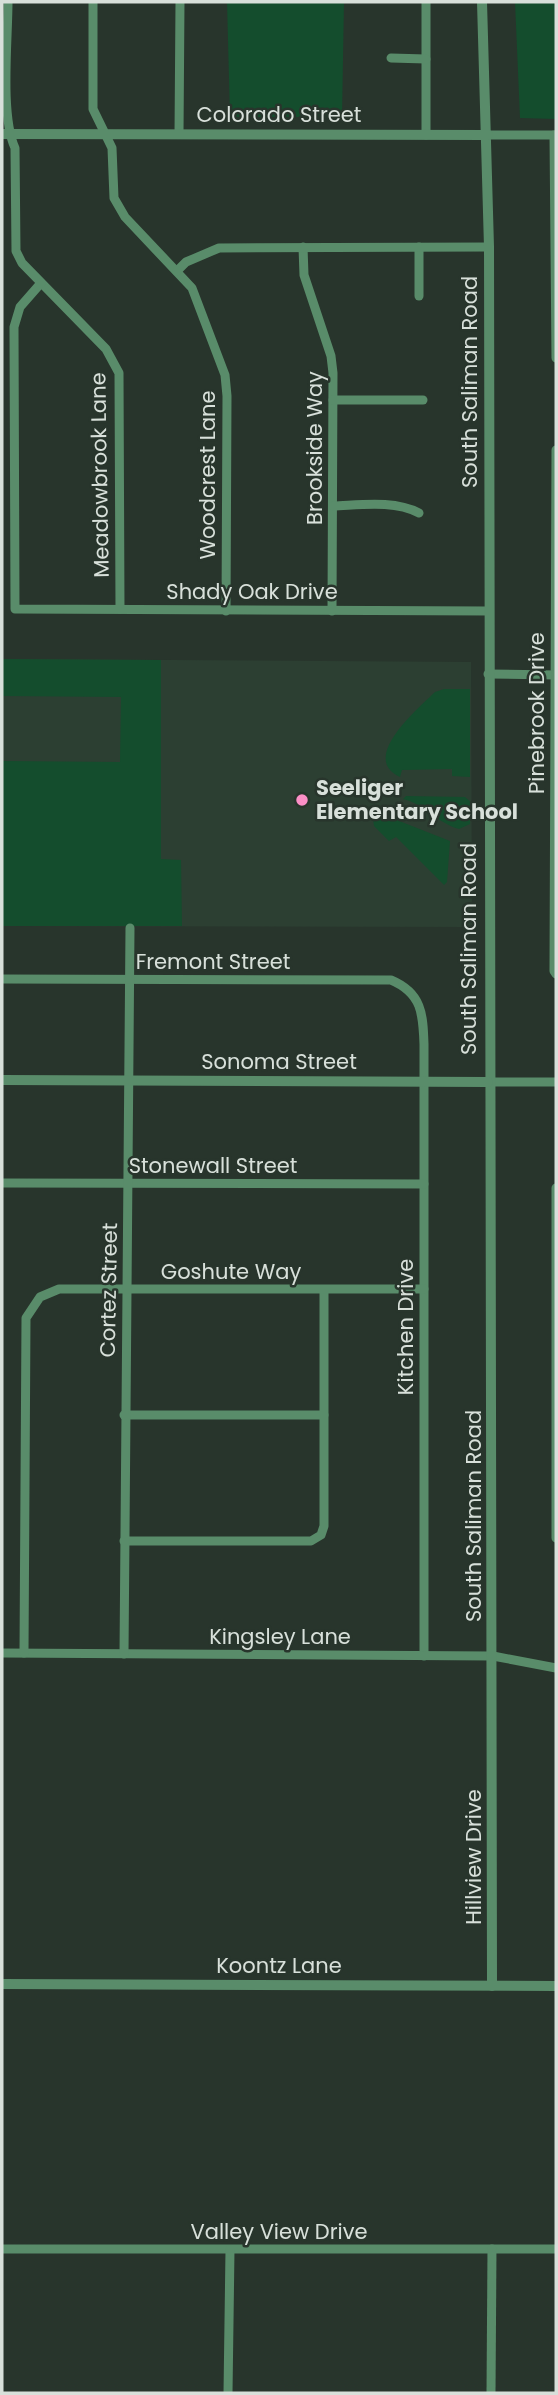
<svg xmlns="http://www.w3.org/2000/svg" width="558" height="2395" font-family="Poppins,sans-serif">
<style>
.built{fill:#2c3f32}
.green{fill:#144d2d}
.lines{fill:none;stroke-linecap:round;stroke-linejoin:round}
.minor{stroke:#598c6a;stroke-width:9}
.tertiary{stroke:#598c6a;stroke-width:10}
.poi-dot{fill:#fb8fc6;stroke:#28352c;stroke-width:2.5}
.labels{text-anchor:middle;stroke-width:5;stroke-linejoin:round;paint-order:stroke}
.street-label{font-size:21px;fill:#d8e0da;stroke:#28352c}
.poi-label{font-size:21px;font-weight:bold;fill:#d8e0da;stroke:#28352c;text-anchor:start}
</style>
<rect width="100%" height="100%" fill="#28352c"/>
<polygon class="built" points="2,659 471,662 472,927 2,926"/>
<g class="green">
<polygon points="227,2 344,2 342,117 230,117"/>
<polygon points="515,2 556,2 556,119 520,118"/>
<polygon points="2,659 161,660 161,859 181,860 182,926 2,926 2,761 120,762 121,697 2,696"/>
<path d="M444 689H470V777L452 776V769L402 770 400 777C358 758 420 707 435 692Z"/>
<path d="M406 796 465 797 471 802 470 824 459 829C437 823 423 803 403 799Z"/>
<polygon points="384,815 450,841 447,882 444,885 396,837 389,841 374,826 373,818"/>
</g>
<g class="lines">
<g class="minor">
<path d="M8 2C8 40 0 115 15 148L16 251 22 263 106 349 119 373 120 609"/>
<polyline points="93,2 93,109 112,148 114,198 125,217 192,288 225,375 227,396 226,611"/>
<polyline points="426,2 426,135"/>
<polyline points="391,58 426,59"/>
<polyline points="179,134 180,2"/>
<polyline points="488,135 556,135"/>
<polyline points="554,135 556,358"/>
<polyline points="303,247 304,275 331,356 333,373 332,611"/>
<polyline points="419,247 419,296"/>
<polyline points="177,271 186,262 219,248 489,247"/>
<polyline points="41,283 20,307 14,327 15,609 489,611"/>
<polyline points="333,400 423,400"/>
<polyline points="556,450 554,971 556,974"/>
<path d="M333 506C361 505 394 500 419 513"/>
<polyline points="488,674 556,675"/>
<path d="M2 979 391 980C422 993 423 1014 424 1044V1656"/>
<polyline points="488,1082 556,1082"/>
<polyline points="2,1183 424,1184"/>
<polyline points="556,1188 556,1538"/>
<polyline points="124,1415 324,1415"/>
<polyline points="124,1541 311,1541 321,1535 324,1526 324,1290"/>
<polyline points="2,1653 493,1656 556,1668"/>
<polyline points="24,1653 26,1318 40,1297 59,1289 424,1289"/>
<polyline points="124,1654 130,928"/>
<polyline points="2,2249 556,2249"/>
<polyline points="228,2393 230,2250"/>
<polyline points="491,2393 492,2249"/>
</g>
<g class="tertiary">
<polyline points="482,2 489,247 492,1986"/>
<polyline points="2,134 488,135"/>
<polyline points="2,1080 488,1082"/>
<polyline points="2,1984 556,1986"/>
</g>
</g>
<circle class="poi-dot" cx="302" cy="800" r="7"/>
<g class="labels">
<g class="street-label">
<text x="279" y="122">Colorado Street</text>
<text transform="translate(470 382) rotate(-90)" y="7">South Saliman Road</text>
<text transform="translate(315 448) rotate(-90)" y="7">Brookside Way</text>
<text transform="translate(100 475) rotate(-91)" y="7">Meadowbrook Lane</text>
<text transform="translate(208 475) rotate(-90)" y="7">Woodcrest Lane</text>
<text x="252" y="599">Shady Oak Drive</text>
<text transform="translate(537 713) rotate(-90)" y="7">Pinebrook Drive</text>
<text transform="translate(469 949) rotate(-90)" y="7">South Saliman Road</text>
<text x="213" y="969">Fremont Street</text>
<text x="279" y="1069">Sonoma Street</text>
<text x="213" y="1173">Stonewall Street</text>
<text x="231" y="1279">Goshute Way</text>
<text transform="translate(109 1290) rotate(-89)" y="7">Cortez Street</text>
<text transform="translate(406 1327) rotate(-90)" y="7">Kitchen Drive</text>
<text transform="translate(474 1516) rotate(-90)" y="7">South Saliman Road</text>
<text x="280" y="1644">Kingsley Lane</text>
<text transform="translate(474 1857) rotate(-90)" y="7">Hillview Drive</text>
<text x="279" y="1973">Koontz Lane</text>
<text x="279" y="2239">Valley View Drive</text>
</g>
<g class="poi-label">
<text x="316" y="795">Seeliger<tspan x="316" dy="24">Elementary School</tspan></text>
</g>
</g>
<rect width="558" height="2395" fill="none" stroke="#d8e0da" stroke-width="7"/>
</svg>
